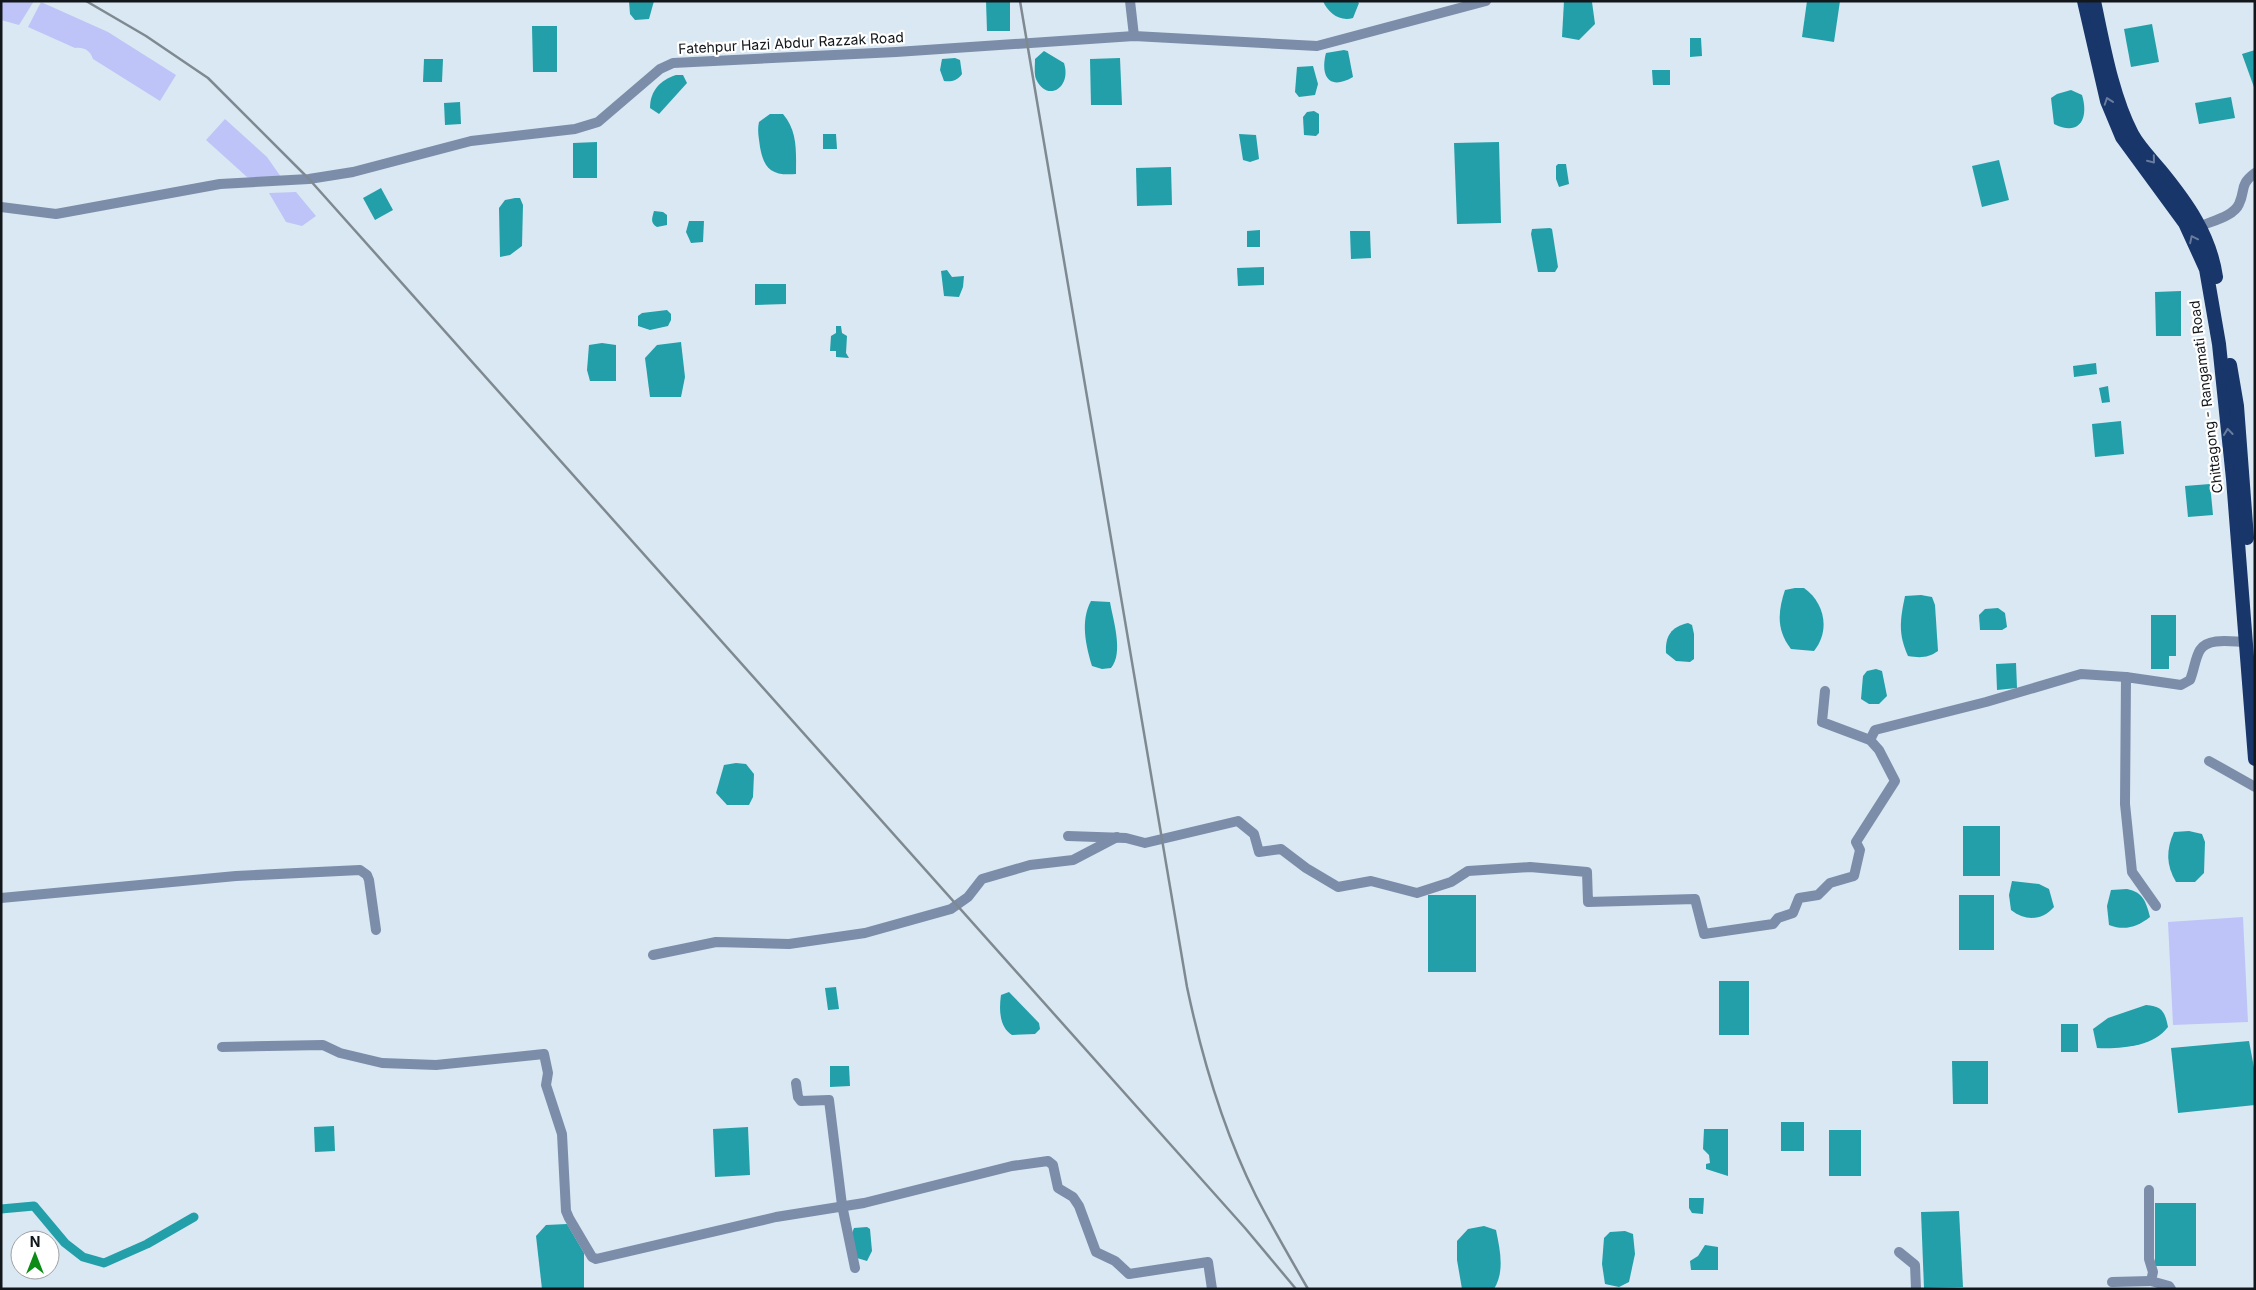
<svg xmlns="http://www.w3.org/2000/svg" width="2256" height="1290" font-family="Inter,sans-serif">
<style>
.green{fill:#bec4f7}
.water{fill:#229fa8}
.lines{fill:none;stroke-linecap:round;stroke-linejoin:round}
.canal{stroke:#229fa8;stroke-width:9}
.minor{stroke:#7c8da9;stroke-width:10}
.trunk{stroke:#183669;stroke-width:14}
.rail{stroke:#7f8991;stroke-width:2.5}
.oneway{stroke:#697c9e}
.labels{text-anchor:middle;stroke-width:4.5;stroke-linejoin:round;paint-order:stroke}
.street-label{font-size:14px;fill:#12171b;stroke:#fff}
</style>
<rect width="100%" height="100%" fill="#dae8f3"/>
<g class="green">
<polygon points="1,1 34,1 19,25 1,20"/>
<path d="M41 2 108 32 176 75 160 101 93 59C90 50 84 47 75 48L28 27Z"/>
<polygon points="225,119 267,157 281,177 262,180 247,177 206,140"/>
<polygon points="296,192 316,216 302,226 286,222 269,193"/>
<polygon points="2243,917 2248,1022 2173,1025 2168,922"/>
</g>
<g class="water">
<polygon points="629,1 654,1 649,19 635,20 630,14"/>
<polygon points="986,1 1010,1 1010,31 987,31"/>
<path d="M1323 1H1357L1359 3 1353 18C1340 22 1328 13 1323 1Z"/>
<polygon points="1564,1 1592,2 1595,24 1579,40 1562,37"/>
<polygon points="1807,1 1840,1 1834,42 1802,37"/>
<polygon points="2152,24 2159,62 2131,67 2124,29"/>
<polygon points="532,26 557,26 557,72 533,72"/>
<polygon points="1690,38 1701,38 1702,56 1690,57"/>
<path d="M1344 50 1348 51 1353 77C1329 91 1320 76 1326 53Z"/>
<polygon points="2255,50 2255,90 2242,54"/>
<path d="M1044 51 1064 63C1072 88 1047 103 1036 79 1034 74 1035 65 1035 59Z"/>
<path d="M955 58 960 60 962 74C957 81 951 82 944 81L940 70 942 59Z"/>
<polygon points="1120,58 1122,105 1091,105 1090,59"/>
<polygon points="424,59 443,59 442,82 423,82"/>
<polygon points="1313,66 1318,84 1315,95 1299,97 1295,92 1297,67"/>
<polygon points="1652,70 1670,70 1670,85 1653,85"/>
<path d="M676 75H683L687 83 659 114 650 108C650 91 660 80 676 75Z"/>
<path d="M2071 90 2082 95C2089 118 2080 137 2054 124L2051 98 2057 94Z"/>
<polygon points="2231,97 2235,118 2199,124 2195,103"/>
<polygon points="460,102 461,124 445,125 444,103"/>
<polygon points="1314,111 1319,114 1319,133 1316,136 1304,135 1303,117 1307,112"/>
<path d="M770 114H783C798 132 796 151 796 174 773 176 764 170 760 147 759 138 757 131 759 122Z"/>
<polygon points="823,134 836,134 837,149 823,149"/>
<polygon points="1239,134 1256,135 1259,159 1250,162 1243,160"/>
<polygon points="597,142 597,178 573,178 573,143"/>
<polygon points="1499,142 1501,223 1457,224 1454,143"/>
<polygon points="1999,160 2009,200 1982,207 1972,166"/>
<polygon points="1558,164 1566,164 1569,184 1559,187 1556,179 1556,166"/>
<polygon points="1171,167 1172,205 1137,206 1136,168"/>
<polygon points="381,188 393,210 375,220 363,198"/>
<polygon points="515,198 520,198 523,205 522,246 510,255 500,257 499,208 505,200"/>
<path d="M654 211 663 212 667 215V225L657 227C650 223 652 218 654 211Z"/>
<polygon points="689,221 704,221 703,242 691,243 686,232"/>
<polygon points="1550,228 1552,229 1558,267 1555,272 1538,272 1531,234 1532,229"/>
<polygon points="1260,230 1260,247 1247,247 1247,231"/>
<polygon points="1350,231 1370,231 1371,258 1351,259"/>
<polygon points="1264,267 1264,285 1238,286 1237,268"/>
<polygon points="947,270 952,277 964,276 963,287 959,297 944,296 941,271"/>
<polygon points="755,284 786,284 786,304 755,305"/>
<polygon points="2181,291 2181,336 2156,336 2155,292"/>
<polygon points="667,310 671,314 671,320 668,326 650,330 638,326 638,316 642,313"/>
<polygon points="836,326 841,326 842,333 847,336 846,353 849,358 836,357 836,351 830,351 831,336 836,333"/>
<polygon points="681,342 685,377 681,397 650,397 645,358 657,345"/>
<polygon points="602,343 616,345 616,381 590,381 587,370 589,345"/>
<polygon points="2096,363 2097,374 2074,377 2073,366"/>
<polygon points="2108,386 2110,402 2102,403 2099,388"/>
<polygon points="2121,421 2124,454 2095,457 2092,424"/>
<polygon points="2210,484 2213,515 2188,517 2185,486"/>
<path d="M1795 588H1804C1824 602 1831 630 1814 651L1791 649C1776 630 1778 611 1785 590Z"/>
<path d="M1921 595 1932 597 1935 605 1938 651C1928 658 1920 658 1908 656 1898 634 1900 620 1905 596Z"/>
<path d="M1091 601 1110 602C1113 620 1124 653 1111 668L1102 669 1092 666C1086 646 1080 621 1091 601Z"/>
<polygon points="1998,608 2005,613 2007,627 2002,630 1980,630 1979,615 1985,609"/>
<polygon points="2151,615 2176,615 2176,656 2169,656 2169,669 2151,669"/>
<path d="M1688 623 1692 625 1694 634V659L1690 662 1676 661 1666 653C1665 636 1671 627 1688 623Z"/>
<polygon points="2016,663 2017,688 1997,690 1996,664"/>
<polygon points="1876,669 1882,671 1887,696 1879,704 1869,704 1861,699 1863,676 1867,671"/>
<polygon points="736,763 746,764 754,774 753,797 749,805 727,805 716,793 724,765"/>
<rect x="1963" y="826" width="37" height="50"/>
<path d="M2189 831 2202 834 2205 842 2204 873 2195 882H2176C2166 865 2166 850 2174 832Z"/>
<path d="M2012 881 2039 884 2049 889 2054 907C2042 921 2025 921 2011 910L2009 895Z"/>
<path d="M2127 889C2143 892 2146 902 2150 917 2137 927 2125 931 2109 925L2107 906 2111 890Z"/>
<rect x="1428" y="895" width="48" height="77"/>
<rect x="1959" y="895" width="35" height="55"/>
<rect x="1719" y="981" width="30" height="54"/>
<polygon points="836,987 839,1009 828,1010 825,988"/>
<path d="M1009 992 1039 1023 1040 1029 1035 1034 1012 1035C999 1027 999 1009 1001 995Z"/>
<path d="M2146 1005C2162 1006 2165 1012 2168 1027 2153 1047 2120 1049 2097 1048L2093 1029 2108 1018Z"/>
<rect x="2061" y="1024" width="17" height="28"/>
<polygon points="2249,1041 2255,1073 2255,1105 2178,1113 2171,1048"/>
<polygon points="1952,1061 1988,1061 1988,1104 1953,1104"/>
<polygon points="830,1066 849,1066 850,1086 830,1087"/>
<rect x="1781" y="1122" width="23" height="29"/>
<polygon points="334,1126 335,1151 315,1152 314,1127"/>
<polygon points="748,1127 750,1175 715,1177 713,1129"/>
<polygon points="1704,1129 1728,1129 1728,1176 1706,1169 1706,1164 1710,1163 1709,1155 1703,1149"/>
<rect x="1829" y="1130" width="32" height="46"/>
<polygon points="1689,1198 1704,1198 1703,1214 1692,1213 1689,1208"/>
<rect x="2155" y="1203" width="41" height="63"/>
<polygon points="1959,1211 1963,1287 1924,1288 1921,1212"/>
<polygon points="567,1224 584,1253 584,1289 542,1289 536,1236 546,1225"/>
<path d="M1484 1226 1496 1230C1500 1250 1505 1271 1494 1289H1462L1457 1260V1241L1468 1229Z"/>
<polygon points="867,1227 870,1229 872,1251 867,1261 857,1258 852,1233 854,1228"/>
<polygon points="1625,1231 1633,1234 1635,1254 1629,1282 1619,1287 1605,1284 1602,1264 1604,1238 1610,1232"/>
<polygon points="1705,1245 1718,1247 1718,1270 1691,1270 1690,1261 1698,1256"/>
</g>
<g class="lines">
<polyline class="canal" points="1,1209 34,1206 65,1243 83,1257 104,1263 147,1244 194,1217"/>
<g class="minor">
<polyline points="1130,1 1134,36"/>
<polyline points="1,207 56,214 220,184 309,179 353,172 471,141 575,129 598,122 660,69 673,63 896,52 1134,36 1317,46 1486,1"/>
<path d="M2201 226C2212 221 2234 216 2239 204 2246 189 2239 185 2255 173"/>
<polyline points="1870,740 1875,730 1986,702 2081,674 2126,677"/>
<polyline points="2209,761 2255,787"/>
<polyline points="1068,836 1126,838 1145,843 1238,821 1254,834 1259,852 1281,849 1306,868 1338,887 1371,881 1417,893 1451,882 1468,871 1530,867 1587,872 1588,902 1695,899 1704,934 1773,924 1778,918 1793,913 1799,898 1818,895 1830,883 1854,876 1860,850 1856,842 1895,781 1879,750 1870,740 1822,722 1825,691"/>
<polyline points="1,898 236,876 360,870 367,875 369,880 376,930"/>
<path d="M2156 906 2132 872 2125 804 2126 677 2181 685 2190 680C2194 671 2195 658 2200 650 2208 637 2233 642 2245 642"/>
<polyline points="653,955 716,942 789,944 865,933 951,909 968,897 982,879 1030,865 1073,860 1117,837"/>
<polyline points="222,1047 323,1045 340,1053 382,1063 436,1065 544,1054 548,1073 546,1085 562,1134 566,1211 569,1218 592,1257 596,1259 776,1217 864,1203 1012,1166 1048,1161 1053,1165 1058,1188 1073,1197 1079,1206 1096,1252 1115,1261 1129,1274 1208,1262 1212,1289"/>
<polyline points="796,1083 798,1097 801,1101 829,1100 842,1205 855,1268"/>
<polyline points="2149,1190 2149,1259 2153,1272 2151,1281 2169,1286 2171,1289"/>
<polyline points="1899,1252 1915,1265 1916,1289"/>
<polyline points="2112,1282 2151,1281"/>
</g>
<g class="trunk">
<polyline points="2084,1 2107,101 2122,137 2185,223 2206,269 2219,344 2233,479 2255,759"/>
<path d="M2094 1C2103 43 2112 96 2132 134 2139 147 2151 159 2160 170 2187 203 2210 235 2216 277"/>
<polyline points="2230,365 2237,406 2247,538"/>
</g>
<g class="rail">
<polyline points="86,1 146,36 208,78 309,179 1245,1228 1296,1289"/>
<path d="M1020 1 1187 987C1202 1058 1223 1130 1256 1196 1272 1227 1290 1258 1308 1289"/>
</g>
</g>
<defs><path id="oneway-chevron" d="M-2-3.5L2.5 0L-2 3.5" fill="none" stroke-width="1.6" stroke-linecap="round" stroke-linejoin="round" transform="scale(1.25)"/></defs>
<g class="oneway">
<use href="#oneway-chevron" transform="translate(2108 101) rotate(-109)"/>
<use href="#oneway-chevron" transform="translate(2152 160) rotate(51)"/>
<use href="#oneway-chevron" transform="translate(2193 239) rotate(-116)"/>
<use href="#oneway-chevron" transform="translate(2228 432) rotate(-96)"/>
</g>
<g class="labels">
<g class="street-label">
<text transform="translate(791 43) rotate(-3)" y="5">Fatehpur Hazi Abdur Razzak Road</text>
<text transform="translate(2206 397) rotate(-97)" y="5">Chittagong - Rangamati Road</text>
</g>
</g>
<rect width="2256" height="1290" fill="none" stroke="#12171b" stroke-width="5"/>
<g transform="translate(35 1255)"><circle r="24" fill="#ffffff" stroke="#a0a2a4"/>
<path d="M0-4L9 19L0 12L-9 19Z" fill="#0c8c17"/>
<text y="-8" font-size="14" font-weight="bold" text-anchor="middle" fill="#12171b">N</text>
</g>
</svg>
